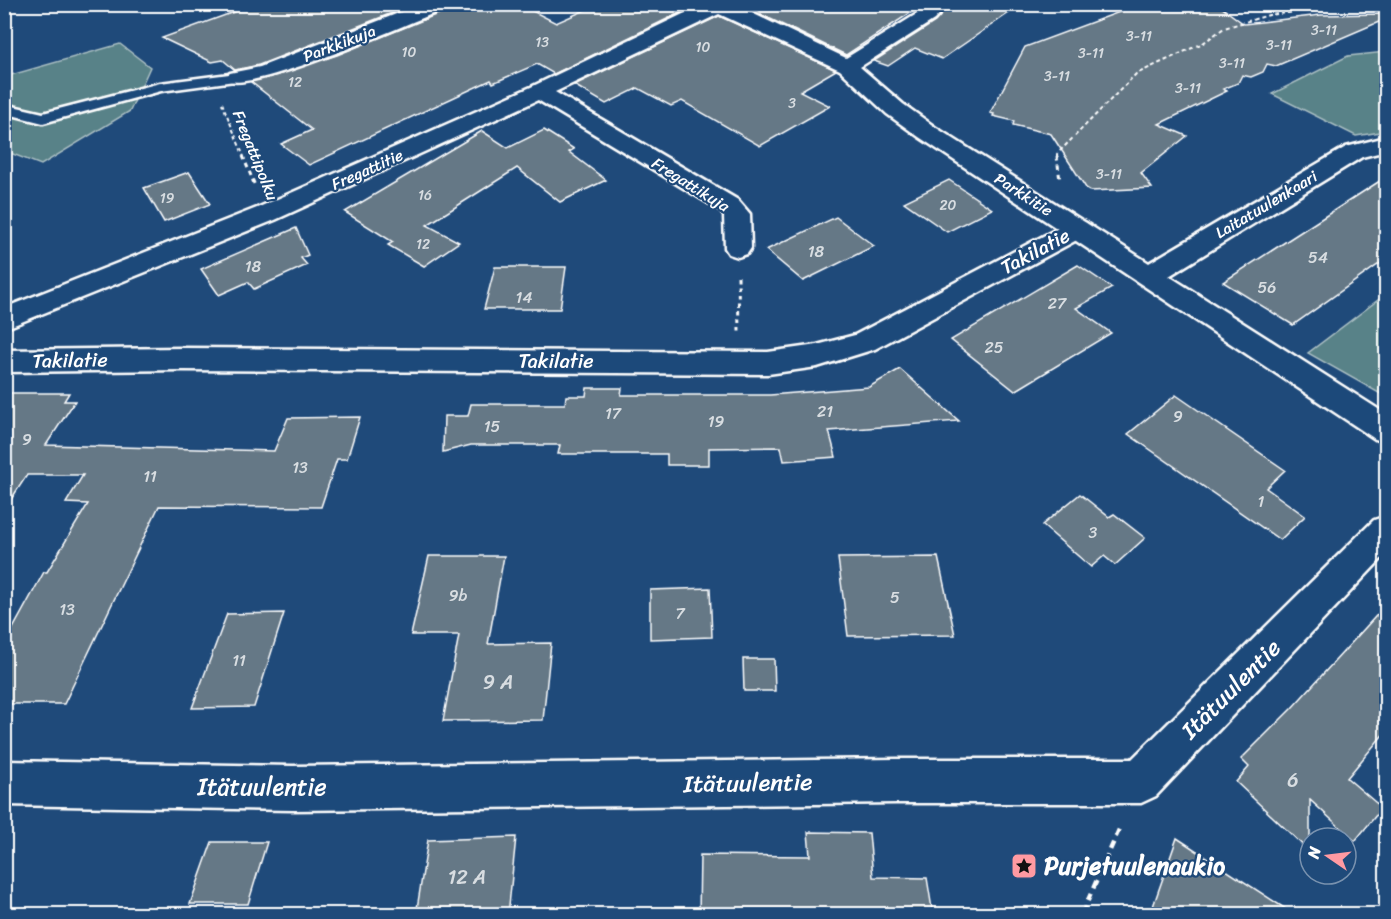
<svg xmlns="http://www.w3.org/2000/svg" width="1391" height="919" font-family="Sriracha,sans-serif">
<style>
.green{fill:#598288;stroke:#acc0c4;stroke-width:1.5}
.building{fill:#657886;stroke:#fff;stroke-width:1.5}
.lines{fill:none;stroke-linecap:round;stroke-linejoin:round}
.service-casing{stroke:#fff;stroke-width:5}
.minor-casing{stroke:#fff;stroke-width:5}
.tertiary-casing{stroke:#fff;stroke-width:5}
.path-far2{stroke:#fff;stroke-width:2;stroke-dasharray:4 3;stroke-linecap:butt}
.path-far1{stroke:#fff;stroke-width:3;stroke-dasharray:4.5 4;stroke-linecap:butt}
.path{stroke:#fff;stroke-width:4.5;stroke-dasharray:8 6;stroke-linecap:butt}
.service{fill:#1f4a7a;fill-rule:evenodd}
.minor{fill:#1f4a7a;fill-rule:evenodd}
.tertiary{fill:#1f4a7a;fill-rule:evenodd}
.labels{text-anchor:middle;stroke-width:4.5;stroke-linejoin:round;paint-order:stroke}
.far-number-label{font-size:14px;fill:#d8dde1}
.far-street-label{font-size:16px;fill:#fff;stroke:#1f4a7a}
.number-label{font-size:16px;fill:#d8dde1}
.street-label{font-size:20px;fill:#fff;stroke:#1f4a7a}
.near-number-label{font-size:20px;fill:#d8dde1}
.near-street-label{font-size:24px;fill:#fff;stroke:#1f4a7a}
.near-poi-label{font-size:24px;font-weight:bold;fill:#fff;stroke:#1f4a7a;text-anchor:start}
</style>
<rect width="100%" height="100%" fill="#1f4a7a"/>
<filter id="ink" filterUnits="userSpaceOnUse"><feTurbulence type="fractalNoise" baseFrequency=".0167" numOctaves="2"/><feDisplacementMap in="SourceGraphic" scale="12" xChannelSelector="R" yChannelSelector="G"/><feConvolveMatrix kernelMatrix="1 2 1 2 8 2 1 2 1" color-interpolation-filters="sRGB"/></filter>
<g filter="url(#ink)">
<g class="green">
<polygon points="120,44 150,67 130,111 41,165 5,151 4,77"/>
<polygon points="1386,52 1386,131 1356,136 1272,94 1348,56"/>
<polygon points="1386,294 1386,397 1308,353"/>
</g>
<g class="building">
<polygon points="256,4 415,4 259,65 235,70 223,60 212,62 162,38"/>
<polygon points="451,4 519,4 556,23 599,4 698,4 554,74 537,64 493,83 491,80 309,165 281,144 312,130 251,82 337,55 448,10"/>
<polygon points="739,4 811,4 821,9 829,4 924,4 846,55"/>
<polygon points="951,4 1022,4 942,59 915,48 888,66 874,61 935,22"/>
<polygon points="1141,4 1217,4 1244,24 1321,15 1386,14 1386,19 1276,66 1267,64 1263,72 1251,77 1242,75 1238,83 1223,89 1227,91 1159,124 1187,136 1141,173 1152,188 1091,191 1086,188 1051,134 1013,125 1014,121 993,116 994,114 990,113 1025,47"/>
<polygon points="719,16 836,70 800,91 830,106 760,146 682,101 671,106 638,88 606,104 574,85"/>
<polygon points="544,130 574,149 569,152 606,180 560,202 517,168 427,225 459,242 424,266 388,245 393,242 345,212 482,131 508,148"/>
<polygon points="189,172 210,204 164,222 144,188"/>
<polygon points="1386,177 1386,259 1293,325 1223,282"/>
<polygon points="949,180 992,209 947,232 904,202"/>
<polygon points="836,217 874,246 803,281 766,250"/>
<polygon points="296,228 308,255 301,258 307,265 254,289 248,282 219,295 201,269"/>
<polygon points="1078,265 1112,288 1076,308 1111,333 1015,391 951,340"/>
<polygon points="495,267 566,267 560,309 484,309"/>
<polygon points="900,369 959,421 829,431 836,457 784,461 781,447 709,448 709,465 667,465 667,454 558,454 560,445 471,445 443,452 444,416 468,416 471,404 565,404 566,396 586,396 587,388 622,388 621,395 770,395 869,387"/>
<polygon points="4,393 69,393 64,401 75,401 46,445 274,451 288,418 360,417 347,459 337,459 321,507 159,506 64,704 4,704 4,645 44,572 47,572 88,504 66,503 83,475 27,475 4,510"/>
<polygon points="1176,395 1285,470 1266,488 1305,516 1280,540 1128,434"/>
<polygon points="1080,494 1109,517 1114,514 1145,538 1115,565 1104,556 1091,567 1042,525"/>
<polygon points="429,556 504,556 488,644 551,643 543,720 443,721 459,635 411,635"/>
<polygon points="938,557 955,635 848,636 838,558"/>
<polygon points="710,588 712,637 650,639 650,590"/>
<polygon points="1386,605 1386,731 1347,778 1382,808 1355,841 1310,800 1310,852 1236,782 1249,767 1241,759 1292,708"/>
<polygon points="284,613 254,707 192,708 227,614"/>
<polygon points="743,659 774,659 775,691 744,691"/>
<polygon points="808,832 869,833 873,877 927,878 933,915 699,915 700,855 810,856"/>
<polygon points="516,837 508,915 416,915 428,840"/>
<polygon points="1177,838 1295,915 1150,915"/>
<polygon points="212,842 267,842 248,904 190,904"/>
</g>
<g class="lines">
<g class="service-casing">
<polygon id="service" points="237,73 244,77 242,80 161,91 43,123 4,113 4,104 43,113 160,83"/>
</g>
<g class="minor-casing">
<g id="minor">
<path d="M422 4H449L447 8C408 23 262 89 230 81L226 77 230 73 260 67Z"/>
<polygon points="704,4 733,4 846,58 920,12 928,4 949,4 934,20 860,67 903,104 935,127 1149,263 1346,147 1386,137 1386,151 1362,157 1169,276 1386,414 1386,442 1375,439 919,137 887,114 840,70 719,14 555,92 738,200 750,214 751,248 747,254 738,257 729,254 725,248 724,215 720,210 538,100 275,220 4,329 4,308 257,208 531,87"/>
<polygon points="1386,516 1386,554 1156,796 1141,803 896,803 293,810 4,805 4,761 293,766 896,759 1132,759 1374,520"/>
</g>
</g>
<g class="tertiary-casing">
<polygon id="tertiary" points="1077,221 1086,223 1090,229 1086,235 875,349 817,367 768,374 183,370 4,372 4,350 183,348 768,352 817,345 855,335 1068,223"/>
</g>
<g class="path-far2">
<polyline points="222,103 244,157"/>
<polyline points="1057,157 1057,154 1136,74 1203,43 1224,28 1269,15 1364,4"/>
</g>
<g class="path-far1">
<polyline points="243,156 255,186"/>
<polyline points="1057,156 1060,181"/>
<polyline points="738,276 739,332"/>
</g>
<polyline class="path" points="1082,914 1121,825"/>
<use href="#service" class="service"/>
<use href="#minor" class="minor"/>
<use href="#tertiary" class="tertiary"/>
</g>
</g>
<defs>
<g id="sight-square" transform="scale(1.35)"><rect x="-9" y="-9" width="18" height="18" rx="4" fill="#ff9aa2" stroke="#1f4a7a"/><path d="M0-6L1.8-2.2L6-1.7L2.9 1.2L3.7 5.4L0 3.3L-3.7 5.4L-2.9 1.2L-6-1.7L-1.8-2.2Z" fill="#111"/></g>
</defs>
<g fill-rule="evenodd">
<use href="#sight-square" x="1024" y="866"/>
</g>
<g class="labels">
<g class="far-number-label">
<text x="1324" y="35">3-11</text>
<text x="1139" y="41">3-11</text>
<text x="542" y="47">13</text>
<text x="1279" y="50">3-11</text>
<text x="703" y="52">10</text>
<text x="409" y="57">10</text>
<text x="1091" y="58">3-11</text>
<text x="1232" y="68">3-11</text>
<text x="1057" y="81">3-11</text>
<text x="295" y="87">12</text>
<text x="1188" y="93">3-11</text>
<text x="792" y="108">3</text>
<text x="1109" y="179">3-11</text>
<text x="425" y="200">16</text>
<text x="167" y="203">19</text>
<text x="948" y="210">20</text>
<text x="423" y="249">12</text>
</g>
<g class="far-street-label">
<text transform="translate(339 43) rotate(-21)" y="6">Parkkikuja</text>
<text transform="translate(256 155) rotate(68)" y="6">Fregattipolku</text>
<text transform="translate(367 169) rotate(-24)" y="6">Fregattitie</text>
<text transform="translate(691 184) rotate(32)" y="6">Fregattikuja</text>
<text transform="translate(1024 194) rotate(33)" y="6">Parkkitie</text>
<text transform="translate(1266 204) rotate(-31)" y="6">Laitatuulenkaari</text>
</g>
<g class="number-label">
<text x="816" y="257">18</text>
<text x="1318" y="263">54</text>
<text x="253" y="272">18</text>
<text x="1267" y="293">56</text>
<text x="524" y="303">14</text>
<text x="1057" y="309">27</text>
<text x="994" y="353">25</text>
<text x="825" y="417">21</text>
<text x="613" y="419">17</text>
<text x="1178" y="422">9</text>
<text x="716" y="427">19</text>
<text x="492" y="432">15</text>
<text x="27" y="445">9</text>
<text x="300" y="473">13</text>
<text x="150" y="482">11</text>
<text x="1261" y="507">1</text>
<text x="1093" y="538">3</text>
<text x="458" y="601">9b</text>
<text x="895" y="603">5</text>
<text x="67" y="615">13</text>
<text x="680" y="619">7</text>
<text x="239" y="666">11</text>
</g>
<g class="street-label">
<text transform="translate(1035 251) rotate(-28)" y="7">Takilatie</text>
<text transform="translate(70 360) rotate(-1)" y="7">Takilatie</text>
<text x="556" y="368">Takilatie</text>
</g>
<g class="near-number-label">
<text x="498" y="689">9 A</text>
<text x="1293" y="787">6</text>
<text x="467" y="884">12 A</text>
</g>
<g class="near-street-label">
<text transform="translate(1231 689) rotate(-45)" y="8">Itätuulentie</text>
<text transform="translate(748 783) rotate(-1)" y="8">Itätuulentie</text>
<text x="262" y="795">Itätuulentie</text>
</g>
<g class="near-poi-label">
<text x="1044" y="874">Purjetuulenaukio</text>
</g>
</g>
<rect width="1391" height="919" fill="none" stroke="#1f4a7a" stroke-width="24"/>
<rect x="12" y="12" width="1367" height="895" fill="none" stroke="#fff" stroke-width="2" filter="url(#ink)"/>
<g transform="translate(1328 856) rotate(284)"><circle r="28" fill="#1f4a7a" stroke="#7992af" stroke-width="1.5"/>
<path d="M0-4.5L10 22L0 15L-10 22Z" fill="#ff9aa2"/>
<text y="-9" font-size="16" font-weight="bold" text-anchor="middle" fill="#ffffff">N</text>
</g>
</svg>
